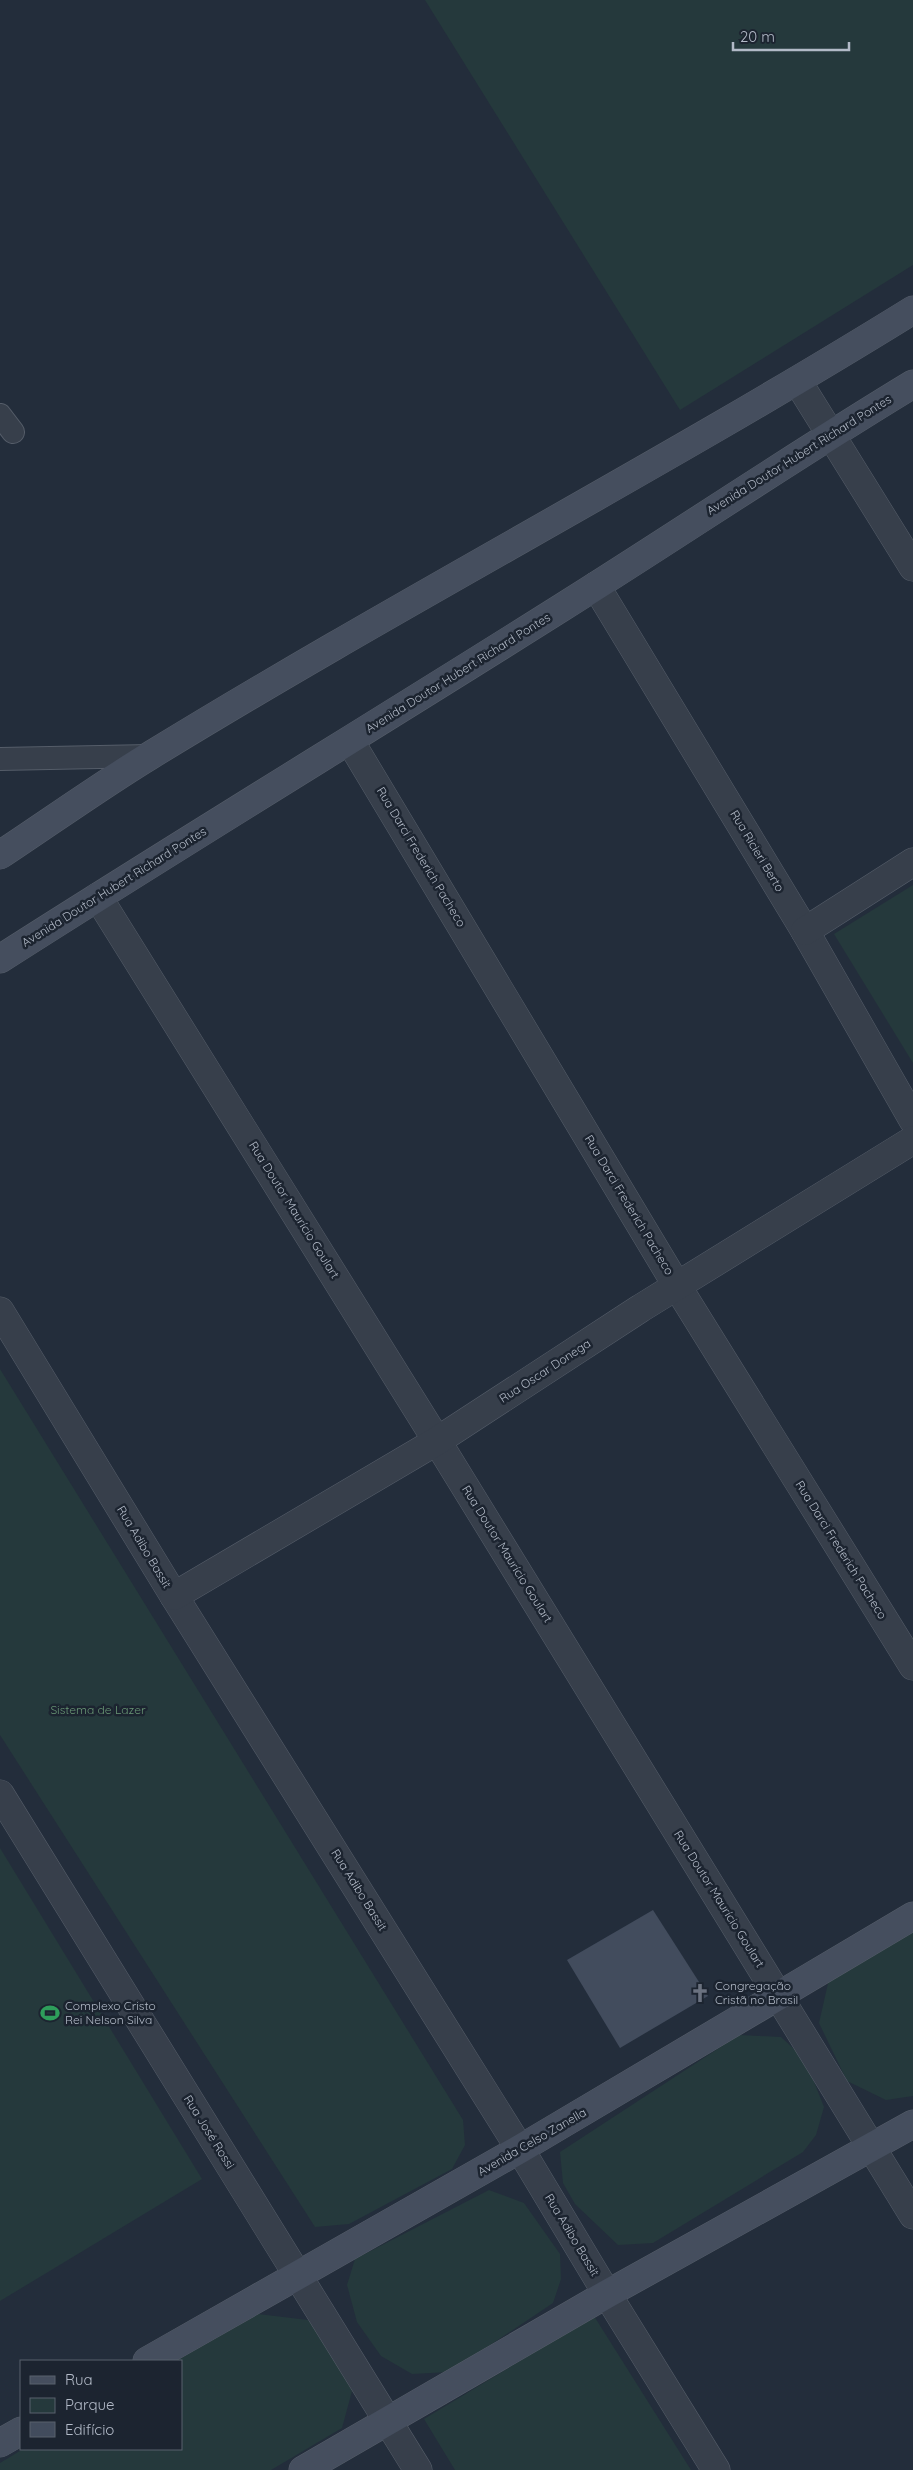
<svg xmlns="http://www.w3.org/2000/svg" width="913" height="2470" font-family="Quicksand,sans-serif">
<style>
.green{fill:#25393c}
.building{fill:#424c5d}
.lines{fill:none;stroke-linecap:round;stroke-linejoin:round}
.lane-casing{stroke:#555d69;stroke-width:24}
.street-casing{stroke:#555d69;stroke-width:29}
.secondary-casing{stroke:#555d69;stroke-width:29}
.lane{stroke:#373f4b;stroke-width:22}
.street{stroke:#373f4b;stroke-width:28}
.secondary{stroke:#454e5e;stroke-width:28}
.labels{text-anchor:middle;stroke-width:5;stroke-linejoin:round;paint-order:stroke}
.street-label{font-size:12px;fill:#b2bac7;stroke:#1c2430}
.park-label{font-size:12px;fill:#6a9876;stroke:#1c2430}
.poi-label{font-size:12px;fill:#b2bac7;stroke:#1c2430;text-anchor:start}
</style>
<rect width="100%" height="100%" fill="#232d3b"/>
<g class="green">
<polygon points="425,0 913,0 913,265 680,410"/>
<polygon points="913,885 913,1063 834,934"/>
<polygon points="0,1369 463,2120 465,2145 452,2169 349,2224 315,2227 0,1735"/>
<polygon points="0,1848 202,2179 0,2301"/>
<polygon points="913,1927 913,2096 886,2100 847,2081 819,2023 829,1979"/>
<polygon points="739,2035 781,2037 805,2059 824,2107 816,2135 803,2152 653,2243 618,2245 575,2204 563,2183 560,2152"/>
<polygon points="489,2190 524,2203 560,2254 561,2279 553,2303 450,2372 412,2374 381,2356 357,2322 347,2285 355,2259"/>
<polygon points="258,2314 308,2320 327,2343 352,2391 342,2428 271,2470 0,2470 0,2463 23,2449 181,2449 181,2361 176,2361"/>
<polygon points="594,2316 691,2470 455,2470 424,2419"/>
</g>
<polygon class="building" points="653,1910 708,1996 620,2048 567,1960"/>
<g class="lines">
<g class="lane-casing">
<g id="lane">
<polyline points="0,415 13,432"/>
<polyline points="0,759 149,756"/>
</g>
</g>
<g class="street-casing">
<g id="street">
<polyline points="798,382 913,567"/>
<polyline points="596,586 805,931 913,1120"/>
<polyline points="350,741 677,1286 913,1666"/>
<polyline points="98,897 437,1441 913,2215"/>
<polyline points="805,931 913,862"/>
<polyline points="0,1311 174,1596 520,2149 607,2294 716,2470"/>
<polyline points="174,1596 437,1441 641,1308 913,1140"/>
<polyline points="0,1794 418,2470"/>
</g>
</g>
<g class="secondary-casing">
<g id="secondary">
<path d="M0 855C50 822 100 786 151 755 402 601 663 465 913 310"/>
<path d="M0 959C186 840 374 726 561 608 679 534 794 456 913 384"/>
<polyline points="147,2361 520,2149 913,1916"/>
<polyline points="0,2443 21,2431"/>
<polyline points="303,2470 607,2294 913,2124"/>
</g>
</g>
<use href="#lane" class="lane"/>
<use href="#street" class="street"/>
<use href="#secondary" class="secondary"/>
</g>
<defs>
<g id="church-bare" transform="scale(1.5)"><path d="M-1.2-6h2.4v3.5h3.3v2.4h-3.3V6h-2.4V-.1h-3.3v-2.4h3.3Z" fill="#6b7280" stroke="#1c2430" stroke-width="2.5" paint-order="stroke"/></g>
<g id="stadium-bare" transform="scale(1.5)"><path d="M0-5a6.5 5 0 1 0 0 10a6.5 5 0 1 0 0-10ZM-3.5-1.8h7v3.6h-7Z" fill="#2e9e5b" stroke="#1c2430" stroke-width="2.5" paint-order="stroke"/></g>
</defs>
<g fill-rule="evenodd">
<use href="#church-bare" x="700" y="1993"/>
<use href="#stadium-bare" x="50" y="2013"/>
</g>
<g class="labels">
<g class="street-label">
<text transform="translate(799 455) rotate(-32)" y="4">Avenida Doutor Hubert Richard Pontes</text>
<text transform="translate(458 673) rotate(-32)" y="4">Avenida Doutor Hubert Richard Pontes</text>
<text transform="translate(757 851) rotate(59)" y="4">Rua Ricieri Berto</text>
<text transform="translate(421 857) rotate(59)" y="4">Rua Darci Frederich Pacheco</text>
<text transform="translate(114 887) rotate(-32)" y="4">Avenida Doutor Hubert Richard Pontes</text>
<text transform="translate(629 1205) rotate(59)" y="4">Rua Darci Frederich Pacheco</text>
<text transform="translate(294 1210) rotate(58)" y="4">Rua Doutor Maurício Goulart</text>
<text transform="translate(545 1371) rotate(-33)" y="4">Rua Oscar Donega</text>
<text transform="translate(144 1547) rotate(59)" y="4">Rua Adibo Bassit</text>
<text transform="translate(841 1550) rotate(58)" y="4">Rua Darci Frederich Pacheco</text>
<text transform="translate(507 1554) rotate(58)" y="4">Rua Doutor Maurício Goulart</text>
<text transform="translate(359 1890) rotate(58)" y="4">Rua Adibo Bassit</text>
<text transform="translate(719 1899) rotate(58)" y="4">Rua Doutor Maurício Goulart</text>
<text transform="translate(209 2132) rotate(58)" y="4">Rua José Rossi</text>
<text transform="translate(532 2142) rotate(-30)" y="4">Avenida Celso Zanella</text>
<text transform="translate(572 2235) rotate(59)" y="4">Rua Adibo Bassit</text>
</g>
<g class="park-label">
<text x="98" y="1714">Sistema de Lazer</text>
</g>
<g class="poi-label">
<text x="715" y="1990">Congregação<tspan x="715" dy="14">Cristã no Brasil</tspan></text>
<text x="65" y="2010">Complexo Cristo<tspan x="65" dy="14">Rei Nelson Silva</tspan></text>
</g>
</g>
<rect x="20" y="2360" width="162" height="90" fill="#1c2430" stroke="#58606c"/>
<rect x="30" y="2376" width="25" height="8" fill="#454e5e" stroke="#58606c"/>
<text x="65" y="2385" font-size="15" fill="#b2bac7">Rua</text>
<rect x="30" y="2398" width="25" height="15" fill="#25393c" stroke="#58606c"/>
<text x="65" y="2410" font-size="15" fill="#b2bac7">Parque</text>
<rect x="30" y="2422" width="25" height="15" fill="#424c5d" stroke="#58606c"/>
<text x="65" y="2435" font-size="15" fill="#b2bac7">Edifício</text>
<path d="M733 42v8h116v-8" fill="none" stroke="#b2bac7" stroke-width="2.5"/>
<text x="740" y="42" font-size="15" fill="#b2bac7" stroke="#1c2430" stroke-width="4" paint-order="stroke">20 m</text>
</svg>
